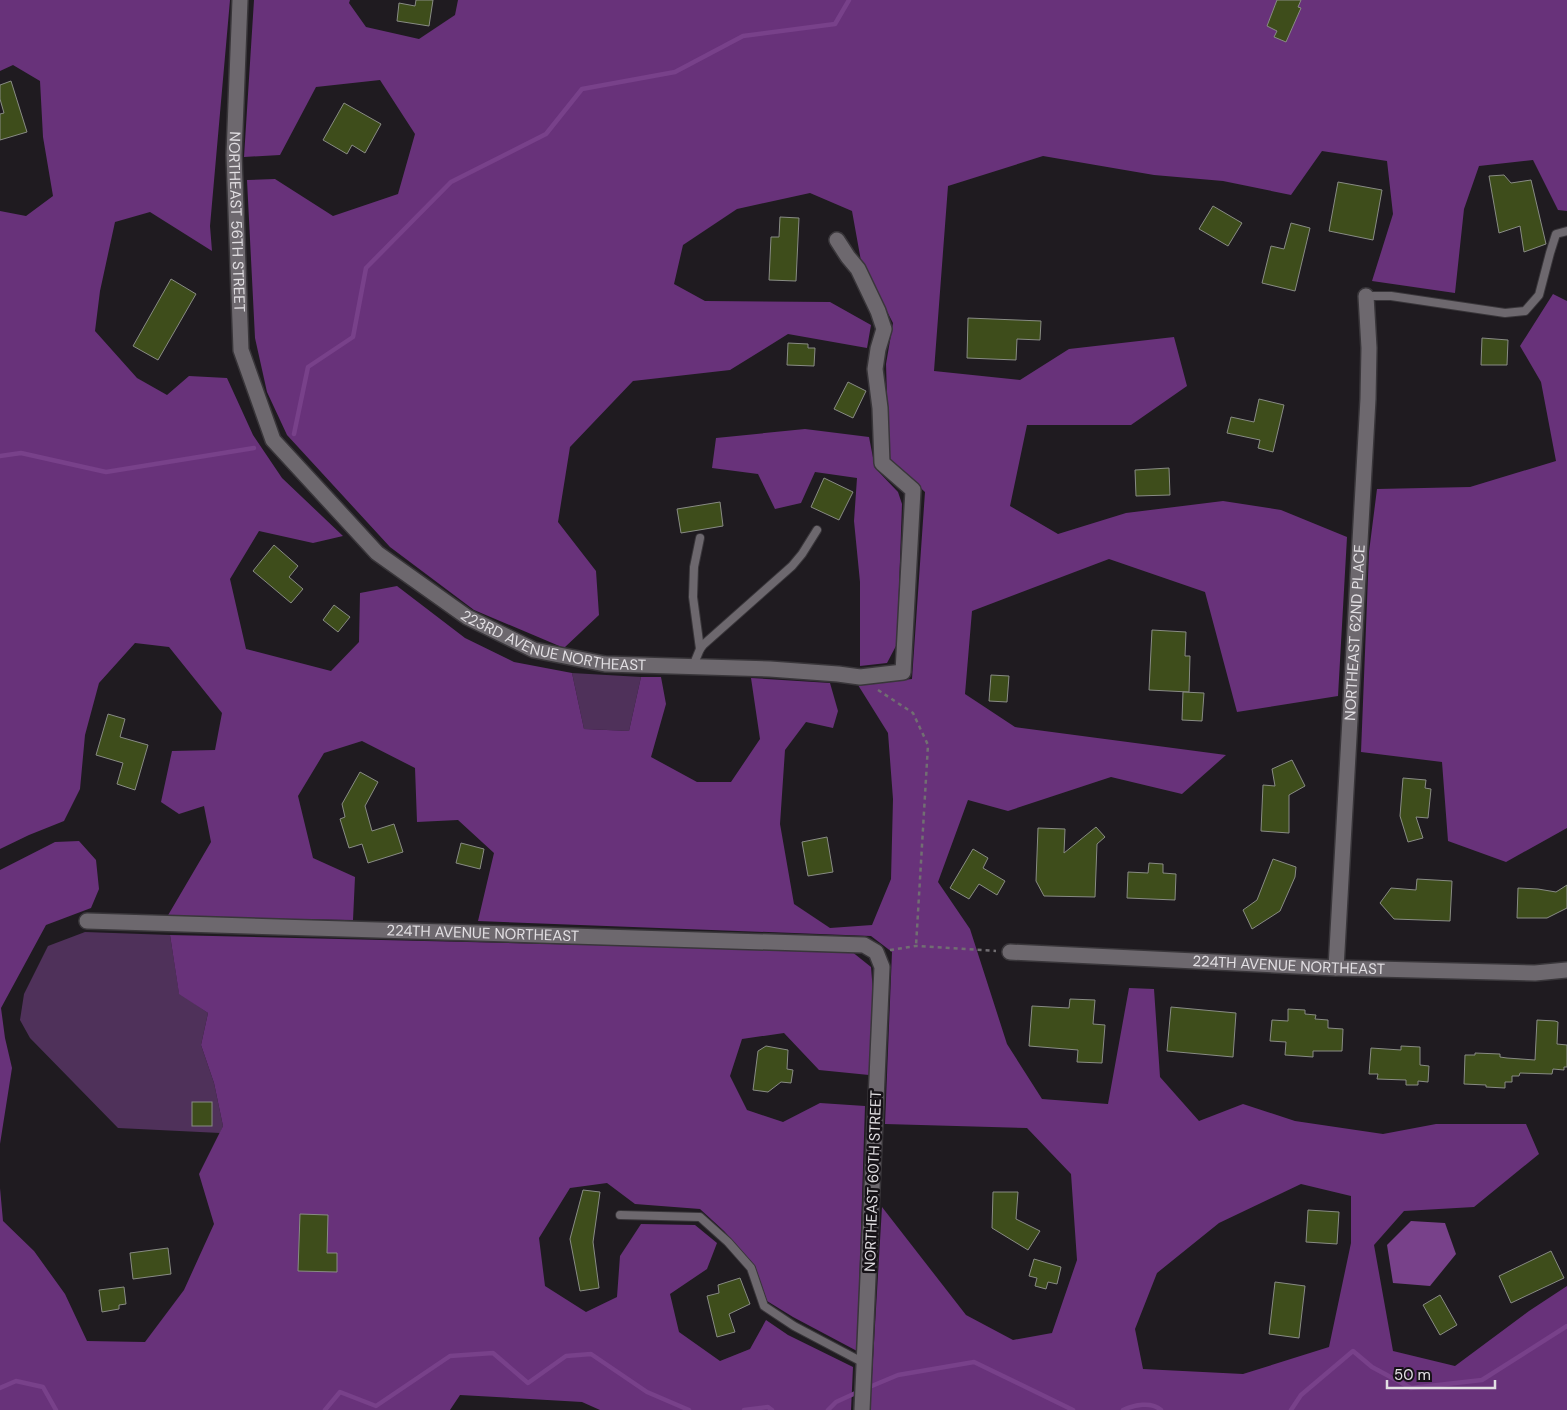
<svg xmlns="http://www.w3.org/2000/svg" width="1567" height="1410" font-family="'DM Sans',sans-serif">
<style>
.green{fill:#4f315a}
.forest{fill:#68327a;fill-rule:evenodd}
.water{fill:#78418a}
.lines{fill:none;stroke-linecap:round;stroke-linejoin:round}
.stream{stroke:#78418a;stroke-width:4.5}
.building{fill:#3e4d1b;stroke:#888b84}
.lane-casing{stroke:#39363a;stroke-width:10}
.street-casing{stroke:#39363a;stroke-width:18}
.path{stroke:#716e72;stroke-width:2.5;stroke-dasharray:4 4;stroke-linecap:butt}
.lane{stroke:#6d686e;stroke-width:8}
.street{stroke:#6d686e;stroke-width:15}
.labels{text-anchor:middle;stroke-width:5;stroke-linejoin:round;paint-order:stroke}
.street-label{font-size:15px;fill:#e2dfe3;stroke:#161217}
</style>
<rect width="100%" height="100%" fill="#1f1b20"/>
<g class="green">
<polygon points="572,673 641,677 629,731 584,729"/>
<polygon points="85,932 170,935 179,993 208,1013 201,1045 214,1083 223,1126 220,1133 118,1128 30,1038 20,1020 24,994 48,946"/>
</g>
<g class="forest">
<path d="M0 0H230L210 226 212 251 150 212 115 222 100 291 95 331 137 378 167 395 189 376 227 378 253 435 282 478 343 536 313 543 259 531 230 579 246 649 331 671 359 642 360 593 397 586 465 638 514 662 572 673 584 729 629 731 641 677H661L666 704 651 757 697 782H731L760 739 751 678 830 683 838 711 833 728 806 722 785 750 780 824 794 904 830 928 872 925 891 879 893 799 888 733 858 685 912 679 925 492 889 459 886 364 893 323 861 261 852 211 810 193 737 209 683 245 674 284 705 301 830 302 871 325 867 348 788 334 730 370 633 381 570 447 558 522 596 571 599 615 564 648 474 610 390 547 287 435 267 392 255 338 247 180 275 179 333 216 398 194 415 134 380 80 316 87 280 155 244 157 254 0H350L349 3 366 27 419 39 455 15 458 0H1567V211L1558 210 1533 160 1479 166 1464 209 1455 293 1372 281 1393 214 1387 161 1322 151 1291 195 1223 181 1154 175 1043 156 948 186 934 371 1020 380 1069 349 1174 337 1187 386 1131 425H1027L1010 506 1058 534 1126 513 1223 501 1281 510 1347 537 1338 696 1237 712 1205 592 1109 559 972 611 965 694 1015 727 1226 755 1182 794 1111 777 1008 811 968 800 938 882 970 929 1007 1044 1042 1099 1108 1104 1129 988 1154 989 1160 1077 1199 1121 1243 1104 1295 1121 1383 1134 1436 1124H1526L1539 1154 1474 1207 1404 1211 1374 1245 1393 1351 1455 1366 1529 1311 1567 1286V1410H870L882 1207 966 1315 1013 1340 1052 1333 1077 1260 1071 1174 1027 1128 885 1124 892 952 871 936 478 921 494 853 458 820 417 822 415 768 362 741 324 753 298 796 313 858 355 877 353 920 167 917 211 842 204 806 179 814 161 802 172 751 215 750 222 713 169 647 135 643 99 683 85 735 80 789 64 821 29 835 0 849V211L26 216 53 196 43 137 40 81 13 65 0 71ZM1301 1184 1351 1196V1243L1329 1347 1243 1374 1143 1369 1135 1329 1157 1273 1219 1223Z"/>
<polygon points="1553,294 1567,301 1567,828 1506,862 1448,841 1442,762 1361,752 1369,552 1377,489 1470,487 1556,461 1541,382 1520,346"/>
<polygon points="805,429 869,437 875,468 898,492 902,504 897,644 887,663 860,666 860,582 854,521 857,478 815,472 801,503 775,509 758,474 712,468 716,438"/>
<polygon points="79,841 96,860 99,889 91,908 46,925 1,1008 5,1038 12,1068 0,1144 0,870 55,842"/>
<polygon points="170,935 851,951 871,967 873,992 869,1075 819,1070 784,1033 742,1039 730,1076 747,1110 783,1122 820,1103 865,1106 857,1351 793,1317 767,1301 755,1266 724,1231 700,1209 635,1204 607,1183 570,1188 539,1238 545,1286 586,1312 617,1297 620,1256 641,1224 695,1225 717,1243 707,1269 670,1294 679,1332 720,1361 750,1349 766,1320 788,1335 853,1367 851,1410 600,1410 582,1402 460,1395 450,1410 0,1410 0,1188 3,1221 34,1251 65,1294 87,1341 145,1342 184,1290 214,1224 199,1174 223,1126 214,1083 201,1045 208,1013 179,994"/>
</g>
<polygon class="water" points="1411,1221 1445,1223 1456,1254 1430,1286 1393,1283 1387,1245"/>
<g class="lines">
<g class="stream">
<polyline points="294,434 308,367 353,337 366,268 451,182 546,134 582,89 675,72 743,36 835,24 849,0"/>
<polyline points="0,456 21,453 106,472 254,448"/>
<polyline points="0,1388 16,1381 43,1387 56,1410"/>
<polyline points="867,1388 898,1375 974,1362 1073,1410"/>
<polyline points="325,1410 340,1392 376,1406 450,1356 493,1353 528,1383 566,1356 591,1354 647,1392 689,1410"/>
<polyline points="744,1410 768,1407 772,1410"/>
<polyline points="828,1410 836,1402 860,1391"/>
<path d="M1123 1410C1134 1405 1151 1401 1161 1410"/>
<polyline points="1291,1410 1301,1395 1353,1351 1372,1367 1411,1388 1482,1380 1567,1326"/>
</g>
</g>
<g class="building">
<polygon points="416,0 433,0 429,26 397,21 399,3 415,6"/>
<polygon points="1277,0 1301,0 1298,7 1301,8 1286,42 1274,37 1277,31 1267,26"/>
<polygon points="11,81 27,132 0,140 0,114 4,113 0,99 0,85"/>
<polygon points="344,103 381,124 365,153 352,145 347,154 323,140"/>
<polygon points="1504,175 1511,183 1531,180 1546,244 1524,252 1520,226 1499,233 1489,176"/>
<polygon points="1338,182 1382,190 1373,240 1329,231"/>
<polygon points="1213,206 1242,223 1228,246 1199,229"/>
<polygon points="780,217 799,218 796,281 769,280 771,237 779,237"/>
<polygon points="1291,223 1310,228 1295,291 1262,283 1271,246 1284,249"/>
<polygon points="171,279 196,294 158,360 133,346"/>
<polygon points="968,318 1041,321 1040,340 1017,339 1016,360 967,358"/>
<polygon points="1482,338 1508,340 1507,365 1481,365"/>
<polygon points="788,343 808,344 808,348 815,348 814,366 787,365"/>
<polygon points="848,382 866,391 853,418 834,409"/>
<polygon points="1259,399 1284,405 1273,452 1258,448 1260,440 1227,433 1231,417 1254,422"/>
<polygon points="1169,468 1170,495 1136,496 1135,470"/>
<polygon points="824,478 853,492 839,520 811,507"/>
<polygon points="720,502 723,526 681,533 677,509"/>
<polygon points="274,545 298,566 289,577 303,589 291,603 253,571"/>
<polygon points="334,605 350,617 338,632 323,620"/>
<polygon points="1152,630 1186,632 1185,656 1190,656 1189,692 1149,690"/>
<polygon points="991,675 1009,676 1007,702 989,701"/>
<polygon points="1183,692 1204,693 1202,721 1182,720"/>
<polygon points="108,714 125,719 120,737 148,745 135,790 117,784 123,763 96,755"/>
<polygon points="1292,760 1305,786 1289,795 1289,833 1261,831 1263,785 1275,786 1272,769"/>
<polygon points="360,772 378,782 365,806 372,831 394,824 403,852 368,863 362,844 349,848 340,819 345,817 342,804"/>
<polygon points="1403,778 1426,780 1425,788 1431,789 1428,818 1416,817 1423,838 1408,842 1400,816"/>
<polygon points="1096,827 1105,837 1097,844 1095,897 1044,896 1036,881 1038,828 1065,829 1064,853"/>
<polygon points="827,837 833,872 808,876 802,842"/>
<polygon points="461,843 484,849 480,869 456,863"/>
<polygon points="973,849 988,858 983,868 1005,881 997,895 979,884 969,899 950,888"/>
<polygon points="1273,859 1296,867 1295,877 1280,911 1252,929 1243,910 1257,900"/>
<polygon points="1149,863 1163,864 1163,873 1176,874 1175,900 1127,898 1128,872 1148,873"/>
<polygon points="1417,879 1452,881 1450,921 1394,919 1380,903 1391,888 1416,890"/>
<polygon points="1567,885 1567,908 1547,918 1517,918 1518,888 1538,889 1556,892"/>
<polygon points="1070,999 1095,1000 1093,1024 1105,1025 1102,1063 1077,1062 1078,1050 1029,1046 1032,1006 1069,1008"/>
<polygon points="1171,1007 1236,1013 1233,1057 1167,1051"/>
<polygon points="1288,1009 1305,1010 1305,1014 1316,1015 1315,1019 1328,1020 1328,1028 1343,1029 1342,1051 1313,1051 1313,1057 1285,1055 1286,1042 1270,1041 1272,1020 1288,1021"/>
<polygon points="1537,1020 1555,1021 1558,1022 1557,1044 1567,1045 1567,1067 1564,1067 1564,1070 1553,1069 1552,1074 1520,1073 1519,1076 1512,1076 1512,1082 1505,1082 1505,1088 1486,1087 1486,1085 1464,1084 1465,1055 1475,1055 1475,1053 1500,1054 1500,1057 1507,1058 1535,1060"/>
<polygon points="766,1046 788,1050 787,1069 793,1070 791,1083 781,1082 768,1092 753,1090 758,1051"/>
<polygon points="1401,1046 1420,1047 1420,1065 1429,1066 1428,1082 1418,1081 1418,1085 1406,1085 1406,1080 1377,1079 1378,1074 1369,1074 1371,1048 1401,1050"/>
<rect x="192" y="1102" width="20" height="24"/>
<polygon points="583,1190 600,1192 593,1242 599,1288 580,1291 570,1239"/>
<polygon points="993,1192 1018,1192 1016,1219 1040,1231 1028,1250 992,1228"/>
<polygon points="1308,1210 1339,1212 1337,1244 1306,1242"/>
<polygon points="300,1214 328,1215 327,1253 337,1253 337,1272 298,1271"/>
<polygon points="168,1248 171,1274 133,1279 130,1253"/>
<polygon points="1551,1251 1564,1278 1511,1303 1499,1276"/>
<polygon points="1034,1259 1061,1267 1057,1284 1048,1282 1046,1289 1035,1286 1037,1278 1029,1276"/>
<polygon points="740,1278 750,1304 729,1314 735,1332 717,1337 707,1296 719,1293 718,1285"/>
<polygon points="1275,1282 1305,1286 1299,1338 1269,1334"/>
<polygon points="124,1287 126,1304 119,1305 119,1309 102,1312 99,1290"/>
<polygon points="1440,1295 1457,1325 1440,1335 1423,1305"/>
</g>
<g class="lines">
<g class="lane-casing">
<g id="lane">
<polyline points="1366,296 1391,296 1505,313 1525,311 1539,295 1550,253 1556,234 1567,231"/>
<polyline points="700,649 693,597 694,567 700,538"/>
<polyline points="693,666 700,649 703,645 792,566 802,554 817,530"/>
<polyline points="620,1215 700,1217 728,1242 751,1268 764,1306 794,1326 866,1364"/>
</g>
</g>
<g class="street-casing">
<g id="street">
<path id="s1" d="M240 0 234 155 241 350 273 440 377 553 467 617 534 650 605 664 770 669 838 674 860 677 903 672 913 490 882 463 880 408 875 369 878 349 884 329 878 311 858 269 848 257 837 240"/>
<path id="s2" d="M87 921 864 945 876 952 882 967 862 1410"/>
<path id="s3" d="M1010 952 1336 968 1535 973 1567 970"/>
<path id="s4" d="M1336 968 1368 399 1369 348 1366 296"/>
</g>
</g>
<g class="path">
<polyline points="878,690 913,713 928,745 916,946"/>
<polyline points="890,950 916,946 996,951"/>
</g>
<use href="#lane" class="lane"/>
<use href="#street" class="street"/>
</g>
<g class="labels">
<g class="street-label">
<text dy="5" stroke="none"><textPath href="#s1" startOffset="222">NORTHEAST 56TH STREET</textPath></text>
<text dy="5" stroke="none"><textPath href="#s4" startOffset="336">NORTHEAST 62ND PLACE</textPath></text>
<text dy="5" stroke="none"><textPath href="#s1" startOffset="801">223RD AVENUE NORTHEAST</textPath></text>
<text dy="5" stroke="none"><textPath href="#s2" startOffset="396">224TH AVENUE NORTHEAST</textPath></text>
<text dy="5" stroke="none"><textPath href="#s3" startOffset="279">224TH AVENUE NORTHEAST</textPath></text>
<text transform="translate(873 1181) rotate(-88)" y="5">NORTHEAST 60TH STREET</text>
</g>
</g>
<path d="M1387 1380v8h108v-8" fill="none" stroke="#e2dfe3" stroke-width="2.5"/>
<text x="1394" y="1380" font-size="15" fill="#e2dfe3" stroke="#161217" stroke-width="4" paint-order="stroke">50 m</text>
</svg>
